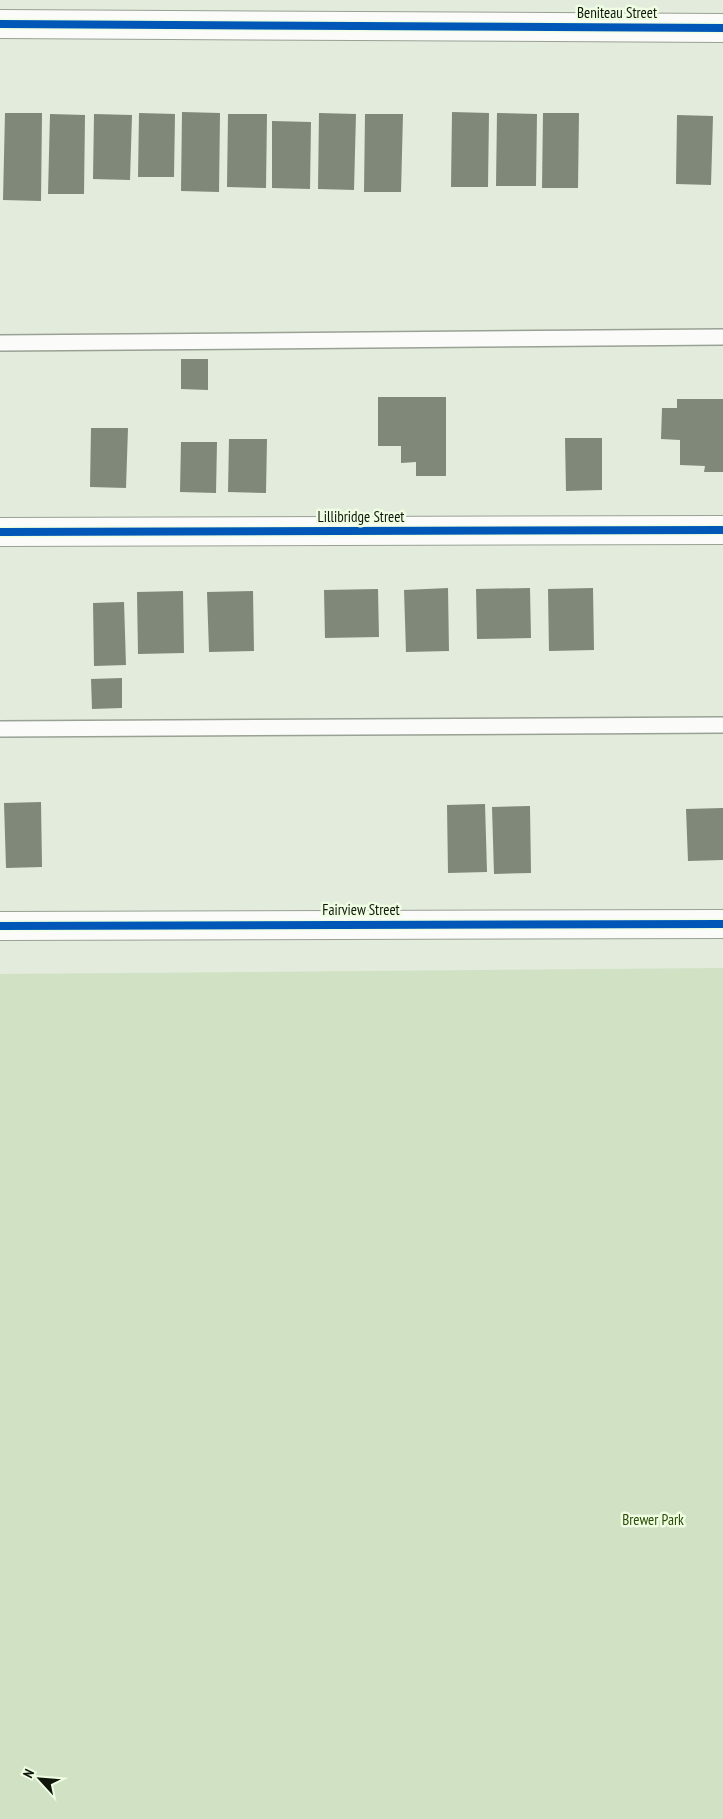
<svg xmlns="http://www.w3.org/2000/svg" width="723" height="1819" font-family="'PT Sans Narrow',sans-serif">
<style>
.green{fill:#d0e1c4}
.building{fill:#808879}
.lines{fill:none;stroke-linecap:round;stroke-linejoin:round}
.lane-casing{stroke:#99a094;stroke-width:18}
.street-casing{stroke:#99a094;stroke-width:30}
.lane{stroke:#fbfcfa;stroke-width:15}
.street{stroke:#fbfcfa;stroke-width:28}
.cycleway-casing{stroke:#effee3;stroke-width:11}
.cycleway{stroke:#0057b8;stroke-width:8}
.labels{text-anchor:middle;stroke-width:5;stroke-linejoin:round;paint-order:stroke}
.street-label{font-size:15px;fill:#11160d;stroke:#effee3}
.park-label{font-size:15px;fill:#2b4a03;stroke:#effee3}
</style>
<rect width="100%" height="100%" fill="#e2ebdc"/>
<polygon class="green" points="723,968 723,1819 0,1819 0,974"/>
<g class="building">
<polygon points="182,112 220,113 219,192 181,191"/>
<polygon points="452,112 489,113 488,187 451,187"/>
<polygon points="5,113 42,113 41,201 3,200"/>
<polygon points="139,113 175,114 174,177 138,177"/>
<polygon points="319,113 356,114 354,190 318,189"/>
<polygon points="497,113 537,114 536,186 496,186"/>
<polygon points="543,113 579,113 578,188 542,188"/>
<polygon points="50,114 85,115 84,194 48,194"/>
<polygon points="94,114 132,115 130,180 93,179"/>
<polygon points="228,114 267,114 266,188 227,187"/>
<polygon points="365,114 403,114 401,192 364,192"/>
<polygon points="677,115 713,116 711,185 676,184"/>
<polygon points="272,121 311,122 310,189 272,188"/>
<polygon points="181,359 208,359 208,390 181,389"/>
<polygon points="378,397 446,397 446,476 416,476 416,462 401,463 401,446 378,446"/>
<polygon points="677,399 723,399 723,472 704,472 705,466 680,465 680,440 661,439 662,408 677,408"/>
<polygon points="91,428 128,428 126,488 90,487"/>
<polygon points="565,438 602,438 602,490 566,491"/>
<polygon points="229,439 267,439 266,493 228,492"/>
<polygon points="181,442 217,442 216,493 180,492"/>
<polygon points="448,588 449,651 406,652 404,590"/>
<polygon points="530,588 531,638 477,639 476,589"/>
<polygon points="593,588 594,650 549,651 548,589"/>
<polygon points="378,589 379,637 325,638 324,590"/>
<polygon points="183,591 184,653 138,654 137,592"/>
<polygon points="253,591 254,651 209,652 207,592"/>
<polygon points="124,602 126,665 94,666 93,603"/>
<polygon points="122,678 122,708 92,709 91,679"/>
<polygon points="41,802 42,867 6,868 4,803"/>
<polygon points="485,804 487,872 448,873 447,805"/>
<polygon points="530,806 531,873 494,874 492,807"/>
<polygon points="723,808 723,860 688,861 686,809"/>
</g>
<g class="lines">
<g class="lane-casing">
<g id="lane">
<polyline points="0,343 723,337"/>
<polyline points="0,729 723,725"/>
</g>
</g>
<g class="street-casing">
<g id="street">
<polyline points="0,24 723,28"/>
<polyline points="0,532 723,530"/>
<polyline points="0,926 723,924"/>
</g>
</g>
<use href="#lane" class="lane"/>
<use href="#street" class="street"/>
<g class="cycleway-casing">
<g id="cycleway">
<polyline points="0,24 723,28"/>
<polyline points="0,532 723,530"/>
<polyline points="0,926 723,924"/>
</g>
</g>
<use href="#cycleway" class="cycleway"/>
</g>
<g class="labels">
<g class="street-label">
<text x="617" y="18">Beniteau Street</text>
<text x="361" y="522">Lillibridge Street</text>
<text x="361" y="915">Fairview Street</text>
</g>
<g class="park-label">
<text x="653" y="1525">Brewer Park</text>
</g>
</g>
<g transform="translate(40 1779) rotate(296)" stroke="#effee3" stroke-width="4" paint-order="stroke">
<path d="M0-4L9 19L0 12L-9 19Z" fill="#11160d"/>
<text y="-8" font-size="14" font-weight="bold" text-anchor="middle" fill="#11160d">N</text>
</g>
</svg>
